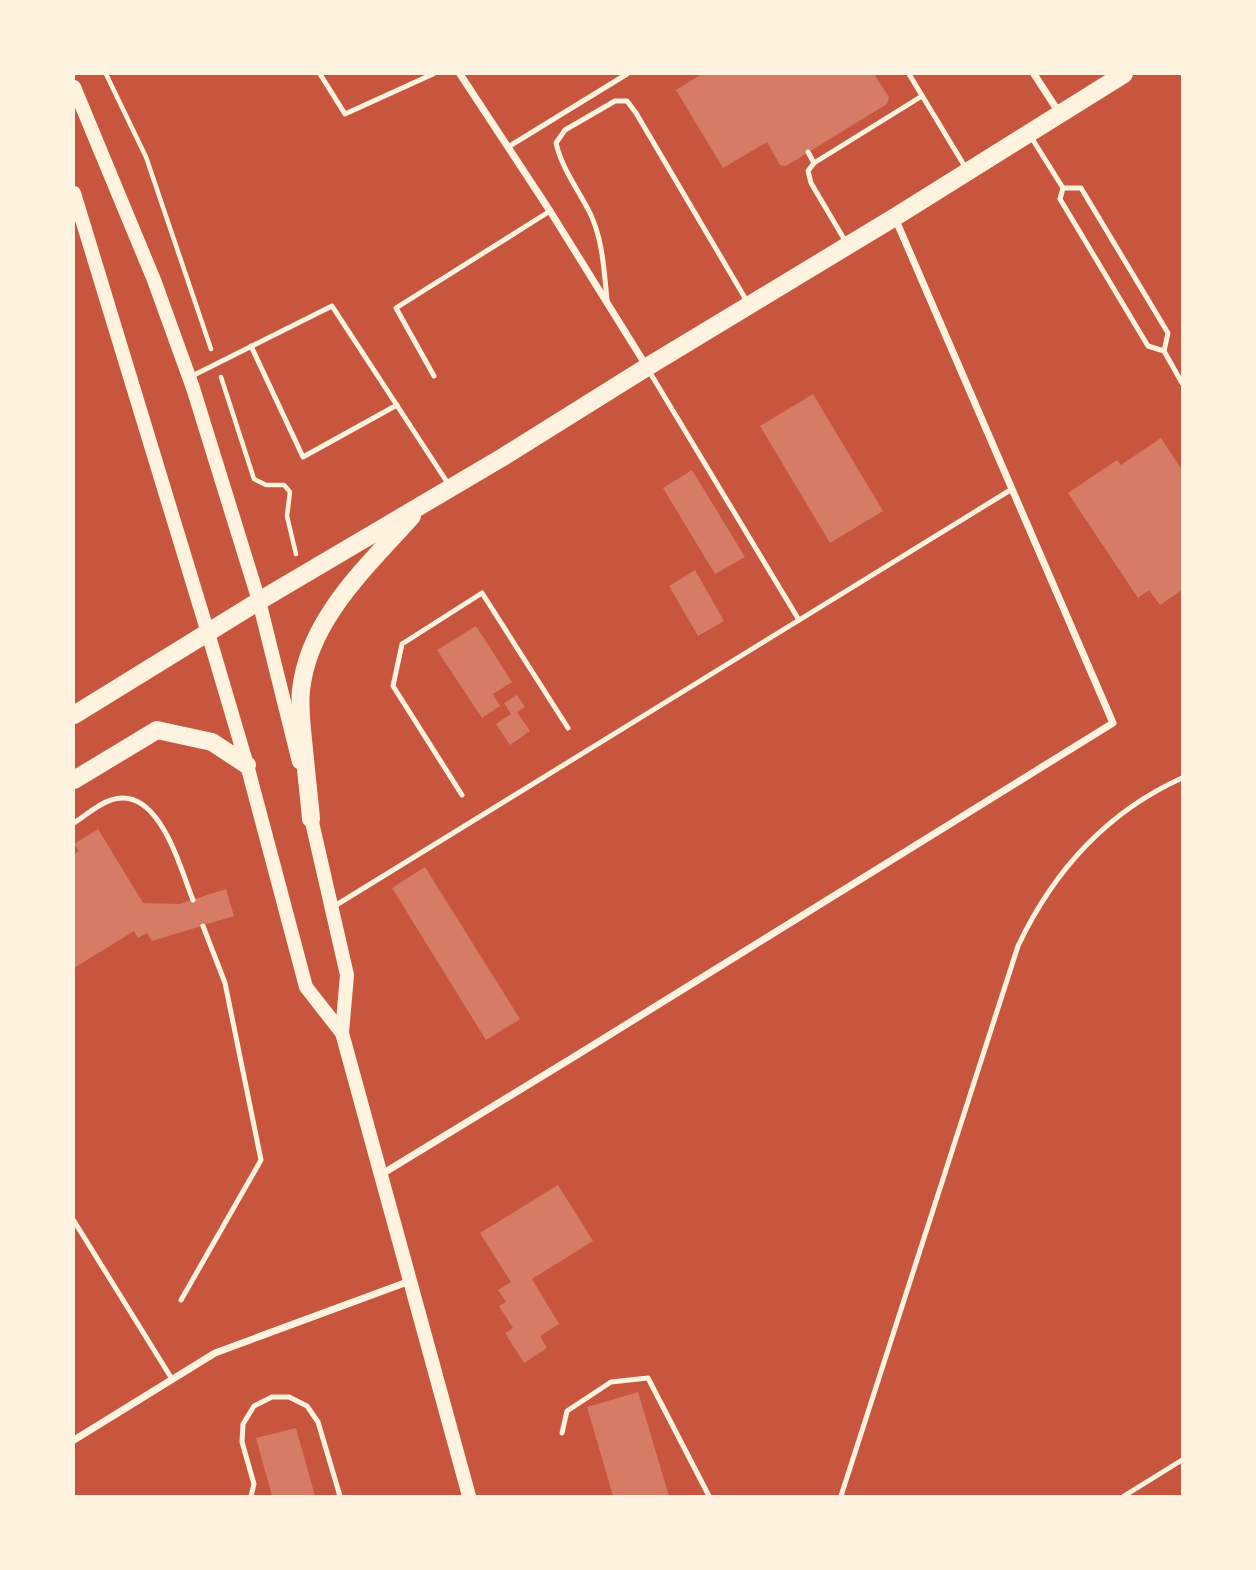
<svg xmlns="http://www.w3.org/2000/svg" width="1256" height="1570" viewBox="0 0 1256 1570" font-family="'Roboto Condensed',sans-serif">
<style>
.building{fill:#d67c66}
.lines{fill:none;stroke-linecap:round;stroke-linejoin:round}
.path{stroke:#fff3e0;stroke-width:4.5}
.service{stroke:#fff3e0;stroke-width:5}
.minor{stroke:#fff3e0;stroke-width:7}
.secondary{stroke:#fff3e0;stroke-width:14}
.primary{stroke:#fff3e0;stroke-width:18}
</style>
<rect width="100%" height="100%" fill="#c8553d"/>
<g class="building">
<path d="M 702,74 L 874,74 L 889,97 L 887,104 L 786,166 L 780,165 L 767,142 L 723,168 L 676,90 Z"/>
<path d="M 813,394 L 883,511 L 830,543 L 760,426 Z"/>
<path d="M 1161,438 L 1182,470 L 1182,590 L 1160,605 L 1149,590 L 1138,598 L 1068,493 L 1117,460 L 1121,465 Z"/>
<path d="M 692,470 L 745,557 L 715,574 L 663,488 Z"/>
<path d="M 695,570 L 724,621 L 698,636 L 669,586 Z"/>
<path d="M 476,626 L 512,682 L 493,694 L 500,706 L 482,718 L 437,650 Z"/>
<path d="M 517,695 L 525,707 L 517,712 L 530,731 L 510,745 L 496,724 L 511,714 L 504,703 Z"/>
<path d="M 98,829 L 143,903 L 179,904 L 226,889 L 234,916 L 152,941 L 147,933 L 138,938 L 134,931 L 74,968 L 74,854 L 79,851 L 74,844 Z"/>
<path d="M 425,867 L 520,1019 L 486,1040 L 392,888 Z"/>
<path d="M 558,1185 L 593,1241 L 532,1279 L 559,1324 L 540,1336 L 547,1348 L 524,1363 L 505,1333 L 513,1328 L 499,1306 L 506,1302 L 498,1290 L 511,1282 L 480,1233 Z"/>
<path d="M 638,1392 L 669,1496 L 613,1496 L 587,1407 Z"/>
<path d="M 296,1428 L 315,1496 L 272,1496 L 256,1438 Z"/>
</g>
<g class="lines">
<g class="path">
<path d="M 106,74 L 146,157 L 211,349"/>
<path d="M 221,377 L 254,479 L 266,485 L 284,485 L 290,492 L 287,516 L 296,554"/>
</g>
<g class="service">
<path d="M 320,74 L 345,114 L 433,74"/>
<path d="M 909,74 L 967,170"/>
<path d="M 1031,137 L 1063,188"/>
<path d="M 508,147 L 627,74"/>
<path d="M 808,152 L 814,163"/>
<path d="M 1063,188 L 1060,199 L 1148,346 L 1164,351 L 1182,383"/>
<path d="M 1063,188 L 1081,188 L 1168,333 L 1164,351"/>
<path d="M 847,244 L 811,183 L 808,171 L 814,163 L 922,96"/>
<path d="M 607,300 C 604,271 603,240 590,213 C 578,189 562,169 556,143 L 565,130 L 615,101 L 627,101 L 636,113 L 748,303"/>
<path d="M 251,346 L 303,457 L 397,405"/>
<path d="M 649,371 L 799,620"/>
<path d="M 434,376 L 396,308 L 550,211"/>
<path d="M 190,377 L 332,306 L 449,485"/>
<path d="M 462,795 L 393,686 L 402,644 L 482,593 L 568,728"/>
<path d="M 74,823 C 85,816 98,804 111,800 C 159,784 180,868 193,900"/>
<path d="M 333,907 L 1012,489"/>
<path d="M 74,1221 L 172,1379"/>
<path d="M 181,1300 L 261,1160 L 225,983 L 203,926"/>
<path d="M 562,1433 L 567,1411 L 611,1382 L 648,1378 L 709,1496"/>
<path d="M 251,1496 L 254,1484 L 242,1442 L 243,1424 L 254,1406 L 272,1397 L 289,1397 L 307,1406 L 318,1422 L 340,1496"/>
<path d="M 841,1496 L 1018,946 C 1053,872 1107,812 1182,778"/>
<path d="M 1124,1496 L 1182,1460"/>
</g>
<g class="minor">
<path d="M 460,74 L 550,211 L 647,367"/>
<path d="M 1034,74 L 1060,114"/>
<path d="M 382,1174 L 577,1055 L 1113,723 L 895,218"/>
<path d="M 74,1440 L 215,1353 L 410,1281"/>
</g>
<g class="secondary">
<path d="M 74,87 L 154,280 L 193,388 L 259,601 L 299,762"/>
<path d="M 74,193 L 208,633 L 247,765 L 306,987 L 342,1033"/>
<path d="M 309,809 L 347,975 L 342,1033 L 469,1496"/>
</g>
<g class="primary">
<path d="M 74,715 L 259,601 L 503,457 L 647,367 L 895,217 L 1124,74"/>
<path d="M 74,780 L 157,730 L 212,742 L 247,765"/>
<path d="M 311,819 C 309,795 306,772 304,749 C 302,729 299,709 301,690 C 309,618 367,567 412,516"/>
</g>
</g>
<rect width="1256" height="1570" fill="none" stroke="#fff3e0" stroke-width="150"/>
</svg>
